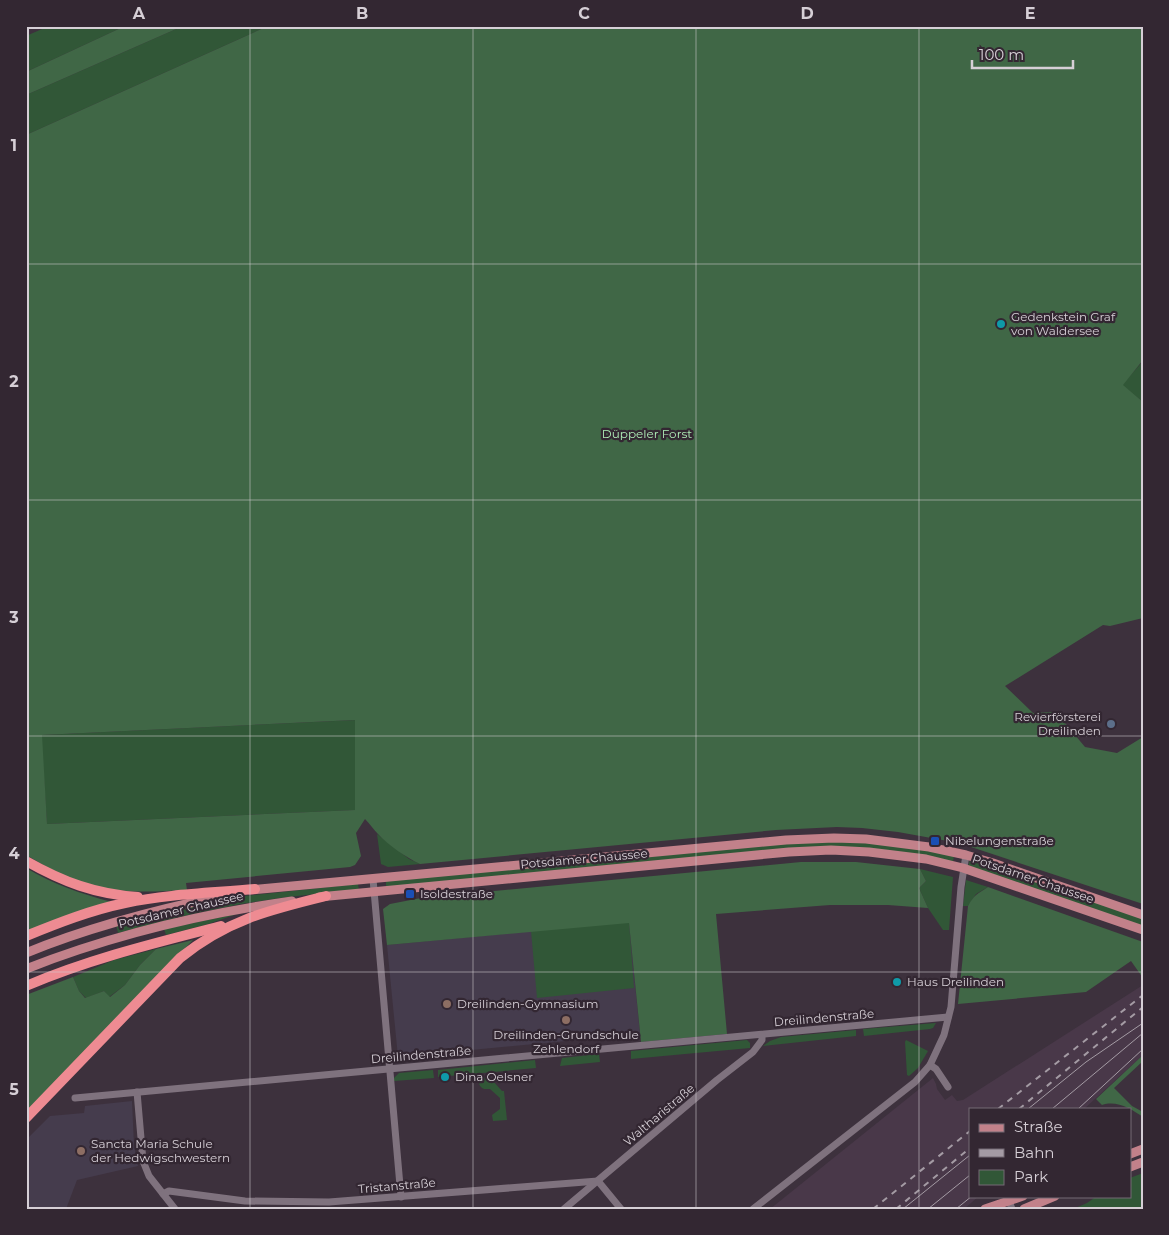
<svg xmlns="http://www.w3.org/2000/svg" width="1169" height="1235" viewBox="0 0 1169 1235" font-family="Montserrat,sans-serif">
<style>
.built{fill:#493849}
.education{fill:#453c4d}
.green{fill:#315737}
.forest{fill:#406746;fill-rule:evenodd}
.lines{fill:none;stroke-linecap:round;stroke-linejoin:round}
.minor{stroke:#7f727e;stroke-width:7}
.major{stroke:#c2818a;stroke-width:9}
.highway{stroke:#ee8b92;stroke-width:10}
.tram{stroke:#a49ba4;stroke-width:1}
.rail{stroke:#a49ba4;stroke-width:2;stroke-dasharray:6 6;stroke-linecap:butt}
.grid{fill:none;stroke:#d6cfd6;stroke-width:1;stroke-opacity:0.55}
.culture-dot{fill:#0f9aa8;stroke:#332732;stroke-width:2}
.service-dot{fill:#5c6f8a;stroke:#332732;stroke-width:2}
.transit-dot{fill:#1a4fb4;stroke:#332732;stroke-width:2}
.education-dot{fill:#8d6e63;stroke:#332732;stroke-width:2}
.labels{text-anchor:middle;stroke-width:4.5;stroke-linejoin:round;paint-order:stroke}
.poi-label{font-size:12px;fill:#d6cfd6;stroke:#332732;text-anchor:start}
.park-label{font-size:12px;fill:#aeedb6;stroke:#332732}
.street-label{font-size:12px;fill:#d6cfd6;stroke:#332732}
.neatline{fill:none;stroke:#d6cfd6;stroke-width:2}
.grid-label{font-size:16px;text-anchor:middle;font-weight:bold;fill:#d6cfd6}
</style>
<rect width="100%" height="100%" fill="#3d313d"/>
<path class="built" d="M 1143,985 L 1143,1055 L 1084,1109 L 970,1109 L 970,1196 L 979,1196 L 964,1209 L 770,1209 L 933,1078 L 936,1084 L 937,1089 L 945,1100 L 952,1095 L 957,1101 L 963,1100 Z"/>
<g class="education">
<path d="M 629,922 L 640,1034 L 398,1057 L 387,945 Z"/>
<path d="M 132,1101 L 134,1146 L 138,1166 L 77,1180 L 66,1209 L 26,1208 L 26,1140 L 50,1116 L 84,1113 L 85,1106 Z"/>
</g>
<g class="green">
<path d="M 49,26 L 125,26 L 26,72 L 26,36 Z"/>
<path d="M 183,26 L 268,26 L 26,135 L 26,95 Z"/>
<path d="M 1143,361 L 1143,402 L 1122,385 Z"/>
<path d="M 356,720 L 356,810 L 47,824 L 41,735 Z"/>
<path d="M 377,834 L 409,859 L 420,864 L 388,867 L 381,864 Z"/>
<path d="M 817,841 L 893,844 L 954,856 L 953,862 L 922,855 L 879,849 L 386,887 L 386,881 Z"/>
<path d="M 970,860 L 1143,918 L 1143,927 L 968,866 Z"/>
<path d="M 920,869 L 953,877 L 949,930 L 943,930 L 928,908 L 919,888 L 926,881 Z"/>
<path d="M 966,880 L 988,887 L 976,894 L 968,906 L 963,906 Z"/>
<path d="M 358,884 L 359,890 C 314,894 270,898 226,907 C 189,914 153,923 118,933 L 116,925 L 201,904 L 244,896 Z"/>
<path d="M 237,914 L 205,925 L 166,935 L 164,929 Z"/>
<path d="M 629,922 L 634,988 L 537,998 L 531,931 Z"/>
<path d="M 156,949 L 140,965 L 125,985 L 109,997 L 104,991 L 86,998 L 79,991 L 73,977 L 114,960 Z"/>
<path d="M 936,1023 L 933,1028 L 930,1029 L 864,1036 L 863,1029 Z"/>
<path d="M 856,1030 L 856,1036 L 763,1046 L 770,1041 L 781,1037 Z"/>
<path d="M 747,1040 L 750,1043 L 750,1048 L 631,1059 L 631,1051 Z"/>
<path d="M 906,1040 L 928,1051 L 918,1068 L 909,1076 L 907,1075 L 905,1042 Z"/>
<path d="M 599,1054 L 600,1062 L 560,1066 L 562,1058 Z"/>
<path d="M 535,1060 L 536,1068 L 438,1077 L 438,1070 Z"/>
<path d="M 433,1070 L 434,1078 L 394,1081 L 394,1078 L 399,1073 Z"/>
<path d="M 487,1077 L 493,1081 L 502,1091 L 504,1091 L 507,1120 L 493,1121 L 492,1115 L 500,1109 L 500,1098 L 490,1089 C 485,1089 482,1090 479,1084 L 482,1078 Z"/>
<path d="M 1143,1173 L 1143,1209 L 1073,1209 L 1087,1203 L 1097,1196 L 1130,1196 L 1130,1178 Z"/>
</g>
<g class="forest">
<path d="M 125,26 L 183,26 L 26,95 L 26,72 Z"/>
<path d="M 268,26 L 1143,26 L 1143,360 L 1123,385 L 1143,402 L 1143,618 L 1110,626 L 1103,625 L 1005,686 L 1033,713 L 1053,712 L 1055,711 L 1085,747 L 1117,753 L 1143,737 L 1143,904 L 959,843 L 898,832 L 862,828 L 837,827 L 776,830 L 420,864 C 407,858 388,845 378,834 C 373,829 370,824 365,819 L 356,833 L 361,856 L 355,865 L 350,867 L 186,883 L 187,890 C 151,892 117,894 82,883 C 62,877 44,865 26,855 L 26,135 ZM 355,720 L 355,810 L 47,824 L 42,735 Z"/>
<path d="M 801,862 L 856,862 L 920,869 L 926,881 L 919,888 L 928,908 L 888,905 L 830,905 L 716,914 L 727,1034 L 641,1042 L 629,923 L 387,945 L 383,909 L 390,904 L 421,898 Z"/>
<path d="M 26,868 C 53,884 81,894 112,902 L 26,931 Z"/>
<path d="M 988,887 L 1143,942 L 1143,978 L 1131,961 L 1086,992 L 958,1004 L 968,906 C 974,895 977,894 988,887 Z"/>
<path d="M 193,940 L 26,1112 L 26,995 L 73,977 L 79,991 L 85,998 L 104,991 L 110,997 L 125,985 L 140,965 L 156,949 Z"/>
<path d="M 1143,1055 L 1143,1061 L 1114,1088 L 1132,1106 L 1143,1112 L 1143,1117 C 1131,1109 1117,1100 1102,1105 L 1096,1099 Z"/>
</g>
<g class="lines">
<g class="minor">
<path d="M 373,879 L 401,1197"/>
<path d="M 930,1065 L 936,1069 L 948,1087"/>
<path d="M 137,1092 L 143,1161 L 149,1176 L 175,1209"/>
<path d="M 75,1098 L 948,1017"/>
<path d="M 163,1194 L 169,1191 L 245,1201 L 329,1202 L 598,1181 L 621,1209"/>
<path d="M 1009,1201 L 1012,1209"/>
<path d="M 564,1209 L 717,1080 L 753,1052 L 762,1040 L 762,1035"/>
<path d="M 753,1209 L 915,1082 L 930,1065 L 944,1035 L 951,1007 L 961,887 L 966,855"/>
</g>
<g class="major">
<path d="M 250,890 L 786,840 L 834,838 L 866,839 L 929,847 L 966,855 L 993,863 L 1143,915"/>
<path d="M 319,897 L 789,852 L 831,850 L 869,852 L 926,859 L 963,868 L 1143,930"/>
<path d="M 26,953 C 91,926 159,909 227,895"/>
<path d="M 26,969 C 112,935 200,914 292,901"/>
<path d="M 1130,1154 L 1143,1149"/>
<path d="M 1130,1167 L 1143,1162"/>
<path d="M 985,1209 L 1023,1196"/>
<path d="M 1024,1209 L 1055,1196"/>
</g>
<g class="highway">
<path d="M 26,861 C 63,882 95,894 138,897"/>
<path d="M 26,936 C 58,923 91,910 125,903 C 168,894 212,893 255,889"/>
<path d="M 26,986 C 89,959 155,943 221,926"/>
<path d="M 26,1118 L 180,958 C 227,920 269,910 326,896"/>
</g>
<g class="tram">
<path d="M 1028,1109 L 1086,1062 L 1143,1023"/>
<path d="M 1052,1109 L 1143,1033"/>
<path d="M 1078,1109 L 1143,1049"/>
<path d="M 903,1209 L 970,1155"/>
<path d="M 928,1209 L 970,1175"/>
<path d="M 956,1209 L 972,1196"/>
</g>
<g class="rail">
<path d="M 998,1109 L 1143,995"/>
<path d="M 1019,1109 L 1143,1007"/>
<path d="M 873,1209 L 970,1131"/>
<path d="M 896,1209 L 970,1148"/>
</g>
</g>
<path class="grid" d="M 250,26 L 250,1209M 473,26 L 473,1209M 696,26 L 696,1209M 919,26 L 919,1209M 26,264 L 1143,264M 26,500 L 1143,500M 26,736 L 1143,736M 26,972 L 1143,972"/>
<g class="culture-dot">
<circle cx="1001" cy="324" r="5"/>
<circle cx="897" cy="982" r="5"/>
<circle cx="445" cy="1077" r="5"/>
</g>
<circle class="service-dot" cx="1111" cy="724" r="5"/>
<g class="transit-dot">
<rect x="930" y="836" width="10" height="10" rx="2.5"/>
<rect x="405" y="889" width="10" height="10" rx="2.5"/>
</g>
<g class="education-dot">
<circle cx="447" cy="1004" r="5"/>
<circle cx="566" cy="1020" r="5"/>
<circle cx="81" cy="1151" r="5"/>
</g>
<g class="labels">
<g class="poi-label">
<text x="1011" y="321">Gedenkstein Graf<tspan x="1011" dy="14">von Waldersee</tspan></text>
<text x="1101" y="721" text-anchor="end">Revierförsterei<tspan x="1101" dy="14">Dreilinden</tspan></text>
<text x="945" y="845">Nibelungenstraße</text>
<text x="420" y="898">Isoldestraße</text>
<text x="907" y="986">Haus Dreilinden</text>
<text x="457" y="1008">Dreilinden-Gymnasium</text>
<text x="566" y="1039" text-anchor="middle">Dreilinden-Grundschule<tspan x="566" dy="14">Zehlendorf</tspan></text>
<text x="455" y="1081">Dina Oelsner</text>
<text x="91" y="1148">Sancta Maria Schule<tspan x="91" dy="14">der Hedwigschwestern</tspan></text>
</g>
<g class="park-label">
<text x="647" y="438">Düppeler Forst</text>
</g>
<g class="street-label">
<text transform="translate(584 859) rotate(-5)" y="4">Potsdamer Chaussee</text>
<text transform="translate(1033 879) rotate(19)" y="4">Potsdamer Chaussee</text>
<text transform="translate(181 910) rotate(-13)" y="4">Potsdamer Chaussee</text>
<text transform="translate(824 1018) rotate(-5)" y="4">Dreilindenstraße</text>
<text transform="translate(421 1055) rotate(-5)" y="4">Dreilindenstraße</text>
<text transform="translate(659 1115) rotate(-40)" y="4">Waltharistraße</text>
<text transform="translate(397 1186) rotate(-5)" y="4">Tristanstraße</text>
</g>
</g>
<rect width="1169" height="1235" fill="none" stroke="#332732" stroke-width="55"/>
<rect x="969" y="1108" width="162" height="90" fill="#332732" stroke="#746a74"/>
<rect x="979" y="1124" width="25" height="8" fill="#c2818a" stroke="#746a74"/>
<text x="1014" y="1132" font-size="15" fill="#d6cfd6">Straße</text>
<rect x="979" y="1149" width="25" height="8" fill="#a49ba4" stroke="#746a74"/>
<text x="1014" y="1158" font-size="15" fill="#d6cfd6">Bahn</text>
<rect x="979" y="1170" width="25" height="15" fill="#315737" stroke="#746a74"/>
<text x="1014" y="1182" font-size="15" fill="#d6cfd6">Park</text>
<path d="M972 60v8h101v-8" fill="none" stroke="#d6cfd6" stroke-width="2.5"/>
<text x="979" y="60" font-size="15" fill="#d6cfd6" stroke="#332732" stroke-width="4" paint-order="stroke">100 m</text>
<rect x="28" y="28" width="1114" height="1180" class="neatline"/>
<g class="grid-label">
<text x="139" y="19">A</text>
<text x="362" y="19">B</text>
<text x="584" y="19">C</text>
<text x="807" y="19">D</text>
<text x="1030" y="19">E</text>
<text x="14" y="151">1</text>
<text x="14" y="387">2</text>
<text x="14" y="623">3</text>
<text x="14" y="859">4</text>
<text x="14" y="1095">5</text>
</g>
</svg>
